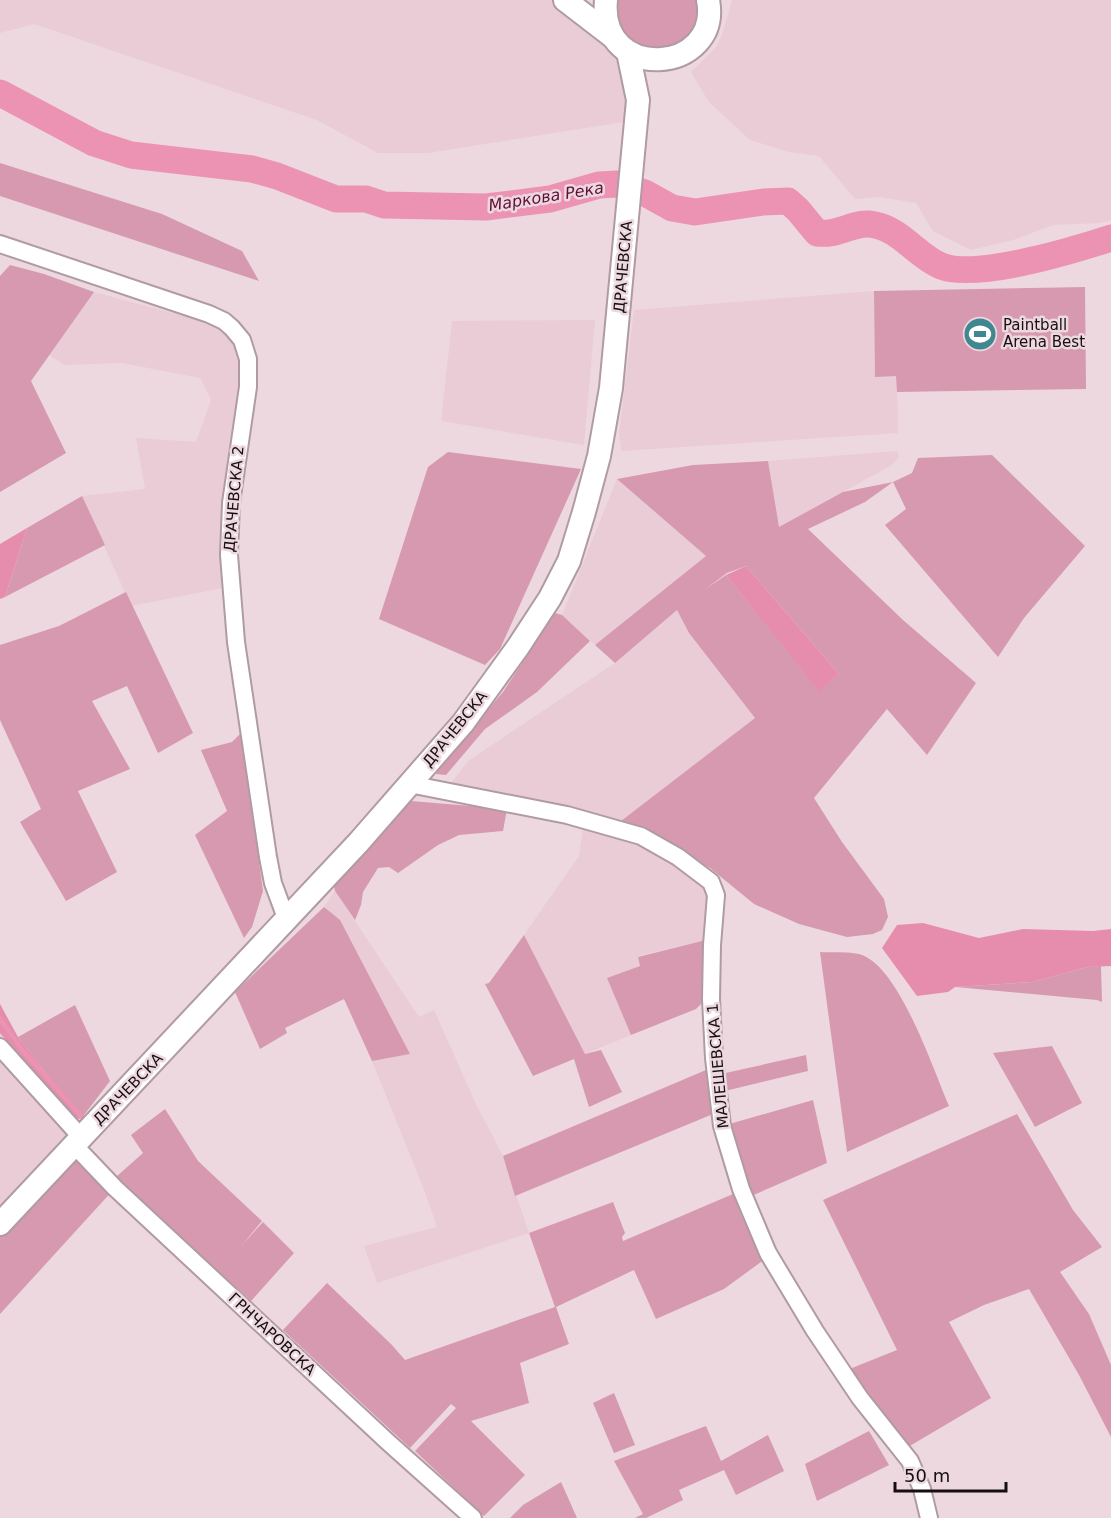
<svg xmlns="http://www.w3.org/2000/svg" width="1111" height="1518" viewBox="0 0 1111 1518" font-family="'DejaVu Sans',sans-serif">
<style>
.built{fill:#eaccd6}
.green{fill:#d699af;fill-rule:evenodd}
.forest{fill:#e68dae}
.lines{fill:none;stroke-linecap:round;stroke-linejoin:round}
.stream{stroke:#ec93b4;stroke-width:4.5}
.river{stroke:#ec93b4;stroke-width:27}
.minor-casing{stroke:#b09ba2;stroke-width:20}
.secondary-casing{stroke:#b09ba2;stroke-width:26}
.minor{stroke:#fff;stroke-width:16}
.secondary{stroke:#fff;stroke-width:22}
.labels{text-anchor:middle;stroke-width:5;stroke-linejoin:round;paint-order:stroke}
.street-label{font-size:15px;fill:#160f11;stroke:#edd8df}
.poi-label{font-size:15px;fill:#160f11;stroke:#edd8df;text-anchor:start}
.water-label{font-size:16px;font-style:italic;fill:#5e0f36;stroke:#edd8df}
</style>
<rect width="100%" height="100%" fill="#edd8df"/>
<g class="built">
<path d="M 0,0 L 493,0 L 494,2 L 494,0 L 565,0 L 613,37 L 636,120 L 428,153 L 378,153 L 317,120 L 34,24 L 0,33 Z"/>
<path d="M 732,0 L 1111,0 L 1111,221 L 1099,223 L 1053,225 L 1013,240 L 971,250 L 933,231 L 916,203 L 880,197 L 855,199 L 819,156 L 789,152 L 750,140 L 709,102 L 691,72 L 716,47 L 722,35 Z"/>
<path d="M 874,291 L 875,376 L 897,376 L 898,433 L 621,451 L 619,434 L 634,310 Z"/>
<path d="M 94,292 L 191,318 L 228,333 L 240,348 L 240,401 L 220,533 L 223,588 L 131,606 L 82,496 L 145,489 L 136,438 L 196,442 L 211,400 L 200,378 L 122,363 L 65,365 L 49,355 Z"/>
<path d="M 595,320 L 584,445 L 441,421 L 452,321 Z"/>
<path d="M 897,451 L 899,457 L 892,465 L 778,528 L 768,461 Z"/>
<path d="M 617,479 L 706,556 L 595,645 L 562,615 Z"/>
<path d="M 677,609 L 689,633 L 755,718 L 621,821 L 511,794 L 460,788 L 452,782 L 468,761 L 615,663 Z"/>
<path d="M 584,820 L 641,836 L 679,864 L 708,893 L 706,940 L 638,956 L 640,966 L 607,978 L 631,1035 L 585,1054 L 524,935 L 579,856 Z"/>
<path d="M 335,891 L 419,1017 L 434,1010 L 475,1102 L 503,1156 L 529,1233 L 377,1283 L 364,1246 L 437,1227 L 423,1187 L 372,1061 L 410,1054 L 324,907 Z"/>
<path d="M 0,1033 L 81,1125 L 0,1207 Z"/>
</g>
<g class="green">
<path d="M 614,0 L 700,0 L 699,24 L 679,47 L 649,52 L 623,37 Z"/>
<path d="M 0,163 L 162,214 L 242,251 L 259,281 L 0,196 Z"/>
<path d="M 10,265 L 44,274 L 94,292 L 31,381 L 66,453 L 0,492 L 0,276 Z"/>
<path d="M 1085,287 L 1086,389 L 897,392 L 896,376 L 875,377 L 874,291 Z"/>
<path d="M 448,452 L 581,469 L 500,649 L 485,665 L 379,619 L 428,467 Z"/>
<path d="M 992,455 L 1085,546 L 1024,618 L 998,657 L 885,525 L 906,509 L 893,482 L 865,502 L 808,529 L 903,620 L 976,683 L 927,755 L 887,709 L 814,798 L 842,842 L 884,899 L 888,917 L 882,930 L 873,934 L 847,937 L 799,924 L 754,904 L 710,868 L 621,821 L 755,718 L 689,633 L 677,610 L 615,663 L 595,645 L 706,556 L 617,479 L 693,465 L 768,461 L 779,527 L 843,492 L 893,482 L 912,473 L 918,458 ZM 746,566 L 839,674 L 819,690 L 726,575 L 704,590 L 727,573 Z"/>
<path d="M 82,496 L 105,545 L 5,597 L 27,528 Z"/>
<path d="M 126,592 L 193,733 L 158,753 L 127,686 L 92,701 L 130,769 L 78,791 L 117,872 L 66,901 L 20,822 L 41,809 L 0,720 L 0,645 L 59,626 Z"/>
<path d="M 555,613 L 562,615 L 590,641 L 537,692 L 485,729 L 446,775 L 436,774 L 444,761 L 503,692 Z"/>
<path d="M 241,733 L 263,891 L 252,927 L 244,938 L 195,835 L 227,811 L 201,750 L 232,742 Z"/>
<path d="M 411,801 L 507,809 L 503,831 L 459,835 L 438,845 L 398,873 L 389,867 L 378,868 L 363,892 L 361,905 L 355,920 L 335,891 L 333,880 Z"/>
<path d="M 324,907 L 340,920 L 410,1054 L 372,1061 L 344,999 L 285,1028 L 287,1033 L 260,1049 L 235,992 Z"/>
<path d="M 524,935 L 585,1054 L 601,1050 L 622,1092 L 589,1107 L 574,1059 L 533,1076 L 485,984 L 489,983 Z"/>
<path d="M 706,940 L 702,1003 L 696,1009 L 631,1035 L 607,978 L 640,966 L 638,957 Z"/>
<path d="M 820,952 C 832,953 850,951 862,955 C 900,969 933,1069 949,1106 L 847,1152 Z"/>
<path d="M 1101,966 L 1102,1002 L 1097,1000 L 955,987 L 1033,982 L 1087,967 Z"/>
<path d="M 75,1005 L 110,1081 L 81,1119 L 18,1037 Z"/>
<path d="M 1052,1046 L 1082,1103 L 1035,1127 L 993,1053 Z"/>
<path d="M 806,1055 L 808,1071 L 721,1092 L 721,1074 Z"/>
<path d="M 706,1070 L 713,1114 L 515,1196 L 503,1156 Z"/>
<path d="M 813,1100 L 827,1163 L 749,1197 L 726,1125 Z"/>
<path d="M 165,1109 L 198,1161 L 262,1221 L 242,1245 L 263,1222 L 294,1253 L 251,1301 L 116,1177 L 143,1153 L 131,1135 Z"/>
<path d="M 1017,1114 L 1073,1210 L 1102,1247 L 1060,1272 L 1089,1314 L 1111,1365 L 1111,1437 L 1079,1375 L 1029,1289 L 984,1305 L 949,1322 L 991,1398 L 908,1447 L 847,1370 L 897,1350 L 823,1200 Z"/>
<path d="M 74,1145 L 115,1188 L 0,1314 L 0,1223 Z"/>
<path d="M 733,1194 L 742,1217 L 765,1259 L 724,1289 L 656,1319 L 634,1270 L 556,1307 L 569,1344 L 520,1363 L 529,1403 L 471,1421 L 525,1475 L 484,1516 L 415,1451 L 456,1408 L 451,1404 L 410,1448 L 283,1330 L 327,1283 L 392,1345 L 405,1360 L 555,1307 L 529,1233 L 613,1202 L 625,1233 L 622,1237 L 623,1241 Z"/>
<path d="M 614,1393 L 635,1445 L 614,1453 L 593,1403 Z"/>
<path d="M 706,1426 L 721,1461 L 768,1435 L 784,1471 L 736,1495 L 724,1470 L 679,1490 L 683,1500 L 646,1518 L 635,1518 L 643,1514 L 614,1461 Z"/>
<path d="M 869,1431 L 889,1465 L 817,1501 L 805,1464 Z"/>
<path d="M 561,1482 L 577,1518 L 510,1518 L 523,1505 Z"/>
</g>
<g class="forest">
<path d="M 27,528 L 5,597 L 0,599 L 0,544 Z"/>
<path d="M 746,566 L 839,674 L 819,691 L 726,575 Z"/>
<path d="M 923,923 L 979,938 L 1023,929 L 1093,931 L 1111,929 L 1111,966 L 1087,967 L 1033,982 L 955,987 L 948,992 L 917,996 L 882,948 L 897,925 Z"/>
<path d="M 0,1004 L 18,1037 L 81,1119 L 73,1118 L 0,1033 Z"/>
</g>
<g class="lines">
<path class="stream" d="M 0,1019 L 24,1052 L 82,1117"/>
<path class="river" d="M 0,93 L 94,143 L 131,155 L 252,169 L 277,176 L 336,199 L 366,199 L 384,205 L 486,207 L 550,199 L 599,185 L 617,184 L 645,193 L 672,208 L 695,212 L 763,202 L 788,201 L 798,210 L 817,233 C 840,236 855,220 875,225 C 901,230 917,256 941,266 C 976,280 1074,250 1111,238"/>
<g class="minor-casing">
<g id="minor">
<path d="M 0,244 L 209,314 L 224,321 L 232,328 L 242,340 L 248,359 L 248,387 L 231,503 L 229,555 L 236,642 L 268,857 L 273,883 L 286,918"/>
<path d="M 409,784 L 567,815 L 641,836 L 678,857 L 711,882 L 716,895 L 712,945 L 711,999 L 714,1058 L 722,1126 L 741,1189 L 768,1253 L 815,1331 L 860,1398 L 910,1461 L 922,1489 L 929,1518"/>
<path d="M 0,1047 L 81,1137"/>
<path d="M 74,1145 L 115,1188 L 389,1443 L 473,1518"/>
</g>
</g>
<g class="secondary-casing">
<g id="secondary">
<path d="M 565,0 L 613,37"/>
<path d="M 606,0 C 598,84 722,74 708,0"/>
<path d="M 0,1224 L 358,843 L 463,723 L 518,647 L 550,598 L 569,561 L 584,512 L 599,456 L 611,388 L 638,100 L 628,52"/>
</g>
</g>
<use href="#minor" class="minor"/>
<use href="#secondary" class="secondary"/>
</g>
<defs>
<g id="stadium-disc" transform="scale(1.725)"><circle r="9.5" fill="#40878f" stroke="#edd8df"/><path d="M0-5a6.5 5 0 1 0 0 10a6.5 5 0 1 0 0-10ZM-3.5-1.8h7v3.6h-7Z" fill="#fff"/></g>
</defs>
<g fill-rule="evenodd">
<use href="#stadium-disc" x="980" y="334"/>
</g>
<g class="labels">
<g class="street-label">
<text transform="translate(623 267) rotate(-85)" y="5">ДРАЧЕВСКА</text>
<text transform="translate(234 499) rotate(-85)" y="5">ДРАЧЕВСКА 2</text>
<text transform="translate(455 729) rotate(-51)" y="5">ДРАЧЕВСКА</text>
<text transform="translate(718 1066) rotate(-95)" y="5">МАЛЕШЕВСКА 1</text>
<text transform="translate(128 1089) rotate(-46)" y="5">ДРАЧЕВСКА</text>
<text transform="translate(272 1334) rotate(43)" y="5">ГРНЧАРОВСКА</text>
</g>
<g class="poi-label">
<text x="1003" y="330">Paintball<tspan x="1003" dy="17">Arena Best</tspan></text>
</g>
<g class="water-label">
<text transform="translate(546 196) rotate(-9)" y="6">Маркова Река</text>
</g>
</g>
<path d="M895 1482v9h111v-9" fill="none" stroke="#160f11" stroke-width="3"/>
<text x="904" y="1482" font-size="18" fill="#160f11" stroke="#edd8df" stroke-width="4.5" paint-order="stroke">50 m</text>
</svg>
